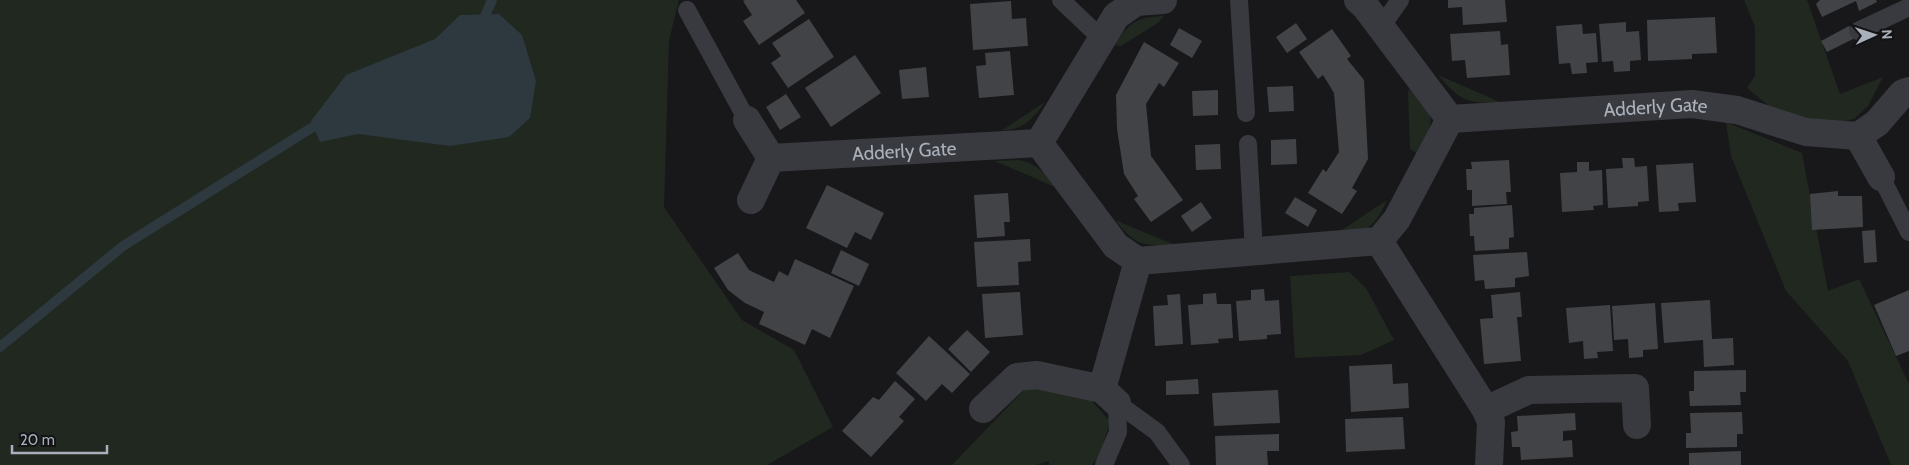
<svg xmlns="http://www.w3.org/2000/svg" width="1909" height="465" viewBox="0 0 1909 465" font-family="Cabin,sans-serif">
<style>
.green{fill:#202820}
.water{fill:#2d383f}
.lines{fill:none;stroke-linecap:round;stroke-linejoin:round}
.stream{stroke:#2d383f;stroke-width:10}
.building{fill:#424347}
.lane{stroke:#393a3f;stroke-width:18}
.street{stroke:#393a3f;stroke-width:28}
.labels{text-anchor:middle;stroke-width:4.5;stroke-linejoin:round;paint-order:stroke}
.street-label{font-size:19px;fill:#aab0ba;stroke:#131315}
</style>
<rect width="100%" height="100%" fill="#18181a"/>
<g class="green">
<path d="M 0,0 L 679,0 L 669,40 L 664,207 L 742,320 L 794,350 L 833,427 L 767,465 L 0,465 Z"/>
<path d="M 1744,0 L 1807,0 L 1840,94 L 1883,77 L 1868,106 L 1854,119 L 1825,125 L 1784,118 L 1747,88 L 1755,76 L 1755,27 Z"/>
<path d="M 1164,16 L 1158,23 L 1121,46 L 1114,45 C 1130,23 1135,17 1164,16 Z"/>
<path d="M 1438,75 L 1500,102 C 1465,104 1461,101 1438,75 Z"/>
<path d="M 1411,86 C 1436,119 1436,116 1418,154 L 1410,149 L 1408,92 Z"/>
<path d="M 1045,102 C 1032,120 1024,129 1001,131 Z"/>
<path d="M 1726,122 L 1802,153 L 1828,291 L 1859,279 L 1909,384 L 1909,465 L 1891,465 L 1848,361 L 1786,291 L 1731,156 Z"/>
<path d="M 1020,160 C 1037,164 1045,173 1055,187 L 995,161 Z"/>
<path d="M 1387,200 C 1374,230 1364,233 1333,236 Z"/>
<path d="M 1115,220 L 1175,245 C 1141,245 1137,247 1115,220 Z"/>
<path d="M 1349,272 L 1366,288 L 1394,340 L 1361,355 L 1295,358 L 1290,276 Z"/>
<path d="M 1052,386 L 1089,398 L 1110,421 L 1101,453 L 1092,465 L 1049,465 L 1049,461 L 1036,465 L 952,465 L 1026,388 Z"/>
</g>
<path class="water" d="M 499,14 L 522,35 L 536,81 L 530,118 L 509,137 L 450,146 L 358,134 L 320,142 L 311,121 L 346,75 L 435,39 L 460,15 Z"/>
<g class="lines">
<g class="stream">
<path d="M 481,25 L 492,0"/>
<path d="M 0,347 L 123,246 L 313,127 L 326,123"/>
</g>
</g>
<g class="building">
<path d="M 745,0 L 796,0 L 805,13 L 759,45 L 743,21 L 752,15 L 743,1 Z"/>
<path d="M 1448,0 L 1505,0 L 1507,22 L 1463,25 L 1462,7 L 1448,8 Z"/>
<path d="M 1820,0 L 1876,0 L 1877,2 L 1859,11 L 1856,1 L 1822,17 L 1816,4 Z"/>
<path d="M 1011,1 L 1012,19 L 1026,18 L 1028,46 L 973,50 L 970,4 Z"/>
<path d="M 1715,17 L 1717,53 L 1692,54 L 1692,59 L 1648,61 L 1647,20 Z"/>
<path d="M 809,19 L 834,57 L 788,88 L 771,63 L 781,56 L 772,43 Z"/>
<path d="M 1626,22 L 1626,32 L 1639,31 L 1641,60 L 1630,61 L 1630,71 L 1614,72 L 1613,61 L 1602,62 L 1599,24 Z"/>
<path d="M 1296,23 L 1307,39 L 1287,53 L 1276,37 Z"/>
<path d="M 1582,24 L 1583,34 L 1596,33 L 1598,62 L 1586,63 L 1587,73 L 1572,74 L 1570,63 L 1559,64 L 1556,26 Z"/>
<path d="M 1849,26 L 1855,38 L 1827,52 L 1821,41 Z"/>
<path d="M 1179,28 L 1202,41 L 1192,58 L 1170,45 Z"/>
<path d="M 1332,29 L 1351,56 L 1347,59 L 1364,80 L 1368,159 L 1352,188 L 1357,191 L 1342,214 L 1308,193 L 1323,169 L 1326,172 L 1339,152 L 1334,93 L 1323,75 L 1318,79 L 1299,52 Z"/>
<path d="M 1500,31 L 1501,45 L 1508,44 L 1510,75 L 1467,78 L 1465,60 L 1452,61 L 1450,34 Z"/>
<path d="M 1144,42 L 1179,63 L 1164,87 L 1159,83 L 1146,104 L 1151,156 L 1183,200 L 1151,222 L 1134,199 L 1138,196 L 1124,174 L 1117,129 L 1116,95 Z"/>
<path d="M 1010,51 L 1014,95 L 979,98 L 976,66 L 986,65 L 985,53 Z"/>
<path d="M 855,55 L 881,93 L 831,127 L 805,88 Z"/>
<path d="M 926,67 L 929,97 L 902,99 L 899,70 Z"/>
<path d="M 1293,86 L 1294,111 L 1269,112 L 1267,87 Z"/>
<path d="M 1218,90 L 1218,115 L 1193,116 L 1192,91 Z"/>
<path d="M 786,94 L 801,117 L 780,130 L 766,107 Z"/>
<path d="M 1296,139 L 1297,164 L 1271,165 L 1271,140 Z"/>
<path d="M 1220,144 L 1221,169 L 1196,170 L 1195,145 Z"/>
<path d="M 1622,158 L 1634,158 L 1635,167 L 1647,166 L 1649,201 L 1638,202 L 1638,206 L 1608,208 L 1606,169 L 1623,168 Z"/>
<path d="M 1509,160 L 1511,192 L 1506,192 L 1507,204 L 1472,206 L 1472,190 L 1467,190 L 1466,169 L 1472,169 L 1471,162 Z"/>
<path d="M 1577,162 L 1589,162 L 1589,171 L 1602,170 L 1603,205 L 1593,206 L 1594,210 L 1562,212 L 1560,173 L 1577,172 Z"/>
<path d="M 1693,163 L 1696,202 L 1678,203 L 1679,211 L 1659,212 L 1656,165 Z"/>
<path d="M 827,185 L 884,213 L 871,240 L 855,232 L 847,248 L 806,228 Z"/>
<path d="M 1838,191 L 1838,196 L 1862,196 L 1863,227 L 1812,230 L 1810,194 Z"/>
<path d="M 1008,193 L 1010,222 L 1004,222 L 1005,236 L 977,238 L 974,195 Z"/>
<path d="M 1295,197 L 1317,210 L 1308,227 L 1285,213 Z"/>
<path d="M 1201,202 L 1212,218 L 1192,232 L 1181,216 Z"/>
<path d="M 1512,205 L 1514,237 L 1509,238 L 1509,249 L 1475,251 L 1474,236 L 1470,236 L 1469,214 L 1474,214 L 1474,208 Z"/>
<path d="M 1875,230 L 1877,262 L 1864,263 L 1862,231 Z"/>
<path d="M 1030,239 L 1031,261 L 1018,262 L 1019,285 L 977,287 L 974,242 Z"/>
<path d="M 841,250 L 869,264 L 859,286 L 831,273 Z"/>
<path d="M 1527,252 L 1529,276 L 1515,278 L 1515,287 L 1485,289 L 1484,280 L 1475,281 L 1473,255 Z"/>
<path d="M 738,253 L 749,270 L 774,282 L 779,271 L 788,276 L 795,259 L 854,286 L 830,338 L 812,329 L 805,345 L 759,324 L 764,312 L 745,303 L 728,290 L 714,268 Z"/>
<path d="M 1264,289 L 1265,301 L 1279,300 L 1281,334 L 1267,335 L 1267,339 L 1239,341 L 1236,301 L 1251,300 L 1251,290 Z"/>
<path d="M 1909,290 L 1909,351 L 1896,356 L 1874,305 Z"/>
<path d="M 1020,292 L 1023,335 L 985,338 L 982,294 Z"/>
<path d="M 1520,292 L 1522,317 L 1517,317 L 1521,361 L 1484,364 L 1480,319 L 1493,318 L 1491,295 Z"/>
<path d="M 1216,293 L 1217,304 L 1231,304 L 1233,338 L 1218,339 L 1219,343 L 1191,345 L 1188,305 L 1203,304 L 1203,294 Z"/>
<path d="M 1180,294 L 1183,344 L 1155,346 L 1153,306 L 1168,305 L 1167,295 Z"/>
<path d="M 1710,300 L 1712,339 L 1733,338 L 1734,365 L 1704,367 L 1703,340 L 1664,343 L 1661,303 Z"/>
<path d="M 1655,303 L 1658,349 L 1643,350 L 1643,357 L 1629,358 L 1628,339 L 1614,340 L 1612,306 Z"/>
<path d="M 1610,305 L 1613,351 L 1597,352 L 1598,358 L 1584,359 L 1583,341 L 1569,343 L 1566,308 Z"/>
<path d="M 967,330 L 990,352 L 971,372 L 948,349 Z"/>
<path d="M 929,336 L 970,374 L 952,393 L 942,384 L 926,401 L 896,373 Z"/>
<path d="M 1392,364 L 1393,384 L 1408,383 L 1409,408 L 1351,412 L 1349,366 Z"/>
<path d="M 1746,370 L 1746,392 L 1740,392 L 1741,405 L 1690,406 L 1689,391 L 1694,391 L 1694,371 Z"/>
<path d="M 1198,379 L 1199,394 L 1166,395 L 1166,381 Z"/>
<path d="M 895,381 L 915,399 L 899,417 L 904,421 L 871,457 L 842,431 L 873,397 L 879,400 Z"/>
<path d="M 1278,390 L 1280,423 L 1214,426 L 1212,393 Z"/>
<path d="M 1742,412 L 1743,434 L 1737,434 L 1737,447 L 1686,448 L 1686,433 L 1691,433 L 1690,413 Z"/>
<path d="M 1575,413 L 1576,430 L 1563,431 L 1563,441 L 1572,440 L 1573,457 L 1521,460 L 1520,447 L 1512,447 L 1511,432 L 1518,431 L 1517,416 Z"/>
<path d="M 1403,417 L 1405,449 L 1346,452 L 1345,419 Z"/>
<path d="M 1279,434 L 1279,451 L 1267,451 L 1268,465 L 1216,465 L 1215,436 Z"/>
<path d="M 1741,451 L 1741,465 L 1689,465 L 1689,453 Z"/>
</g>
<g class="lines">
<g class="lane">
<path d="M 1061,0 L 1102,39"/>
<path d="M 1239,0 L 1246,113"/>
<path d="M 687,10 L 747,120"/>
<path d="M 1381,27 L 1400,0"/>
<path d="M 1858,31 L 1909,7"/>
<path d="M 1248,144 L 1254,252"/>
<path d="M 1881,177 L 1909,232"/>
<path d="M 1117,403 L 1157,432 L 1181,465"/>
<path d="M 1104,465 L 1118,432 L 1117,403"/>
</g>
<g class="street">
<path d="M 1163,0 L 1136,2 L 1116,16 L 1039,143 L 1116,246 L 1138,261 L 1379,241 L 1397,219 L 1450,119"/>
<path d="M 1358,0 L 1365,6 L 1450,119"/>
<path id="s1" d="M 1450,119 L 1692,104 L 1737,110 L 1806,132 L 1858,136 L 1877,123 L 1903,93 L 1909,91"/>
<path d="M 747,120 L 771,158"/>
<path d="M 1858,136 L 1881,177"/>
<path id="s2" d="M 751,200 L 771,158 L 1039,143"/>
<path d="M 1379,241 L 1486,410 L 1491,422 L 1489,465"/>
<path d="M 1102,389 L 1138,261"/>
<path d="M 983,409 L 1017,377 L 1037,375 L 1102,389 L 1117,403"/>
<path d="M 1486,410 L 1529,390 L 1635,388 L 1637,425"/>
</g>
</g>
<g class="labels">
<g class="street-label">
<text dy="7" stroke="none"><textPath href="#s1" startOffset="206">Adderly Gate</textPath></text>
<text dy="7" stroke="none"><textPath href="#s2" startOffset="180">Adderly Gate</textPath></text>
</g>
</g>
<g transform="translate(1874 35) rotate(87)" stroke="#131315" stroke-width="4" paint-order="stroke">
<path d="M0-4L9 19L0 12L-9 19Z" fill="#aab0ba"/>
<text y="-8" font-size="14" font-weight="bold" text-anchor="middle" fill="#aab0ba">N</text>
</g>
<path d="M12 445v8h95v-8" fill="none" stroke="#aab0ba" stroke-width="2.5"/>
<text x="20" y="445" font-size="15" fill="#aab0ba" stroke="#131315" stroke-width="4" paint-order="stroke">20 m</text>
</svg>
